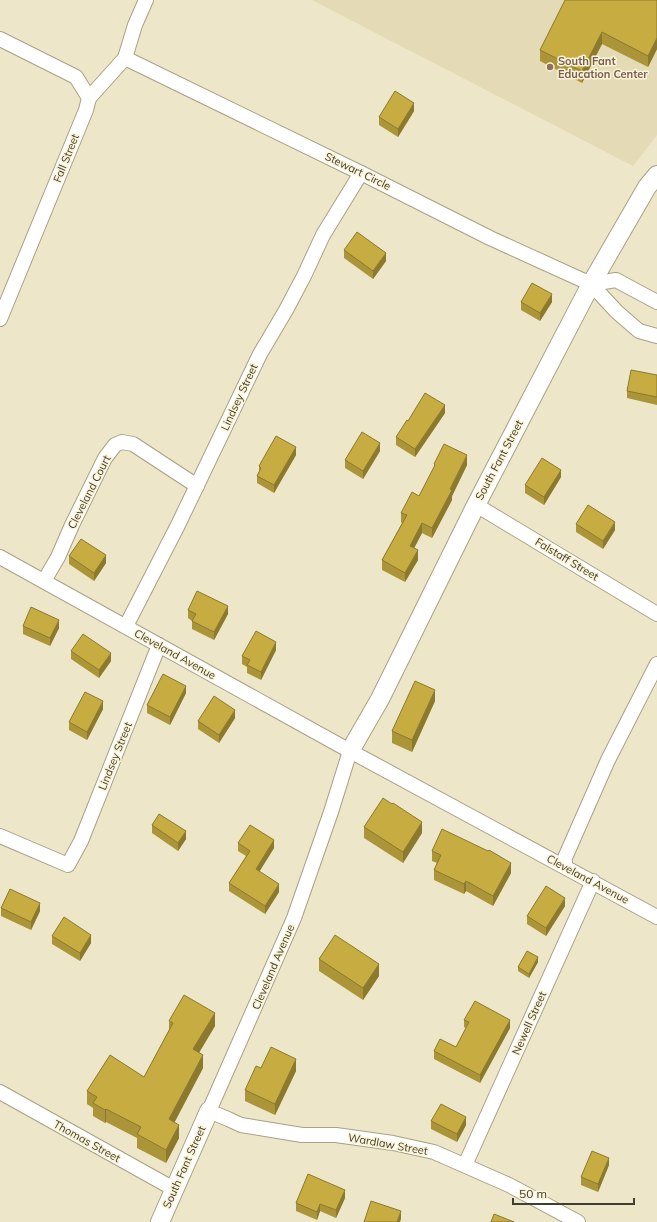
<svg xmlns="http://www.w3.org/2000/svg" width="657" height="1222" viewBox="0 0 657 1222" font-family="Mulish,sans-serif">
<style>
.built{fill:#e4dab5}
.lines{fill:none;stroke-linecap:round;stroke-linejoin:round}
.minor-casing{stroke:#a8a185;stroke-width:16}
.tertiary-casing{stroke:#a8a185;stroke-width:20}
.minor{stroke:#fff;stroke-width:14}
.tertiary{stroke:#fff;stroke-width:18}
.wall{fill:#ab9538}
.shaded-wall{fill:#8b792e}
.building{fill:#c7ad41;stroke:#8b792e}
.education-dot{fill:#8d6e63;stroke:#fbf3d5;stroke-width:1.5}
.labels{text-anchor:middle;stroke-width:3;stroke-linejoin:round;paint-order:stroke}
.education-label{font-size:11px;font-weight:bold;fill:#785e54;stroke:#fbf3d5;text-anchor:start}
.street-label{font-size:11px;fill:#403d31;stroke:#fbf3d5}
</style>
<rect width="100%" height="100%" fill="#ede6c8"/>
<path class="built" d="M 312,0 L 657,0 L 657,135 L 633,166 Z"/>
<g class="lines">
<g class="minor-casing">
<g id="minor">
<path d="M 0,39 L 76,77 L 89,98 L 86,110 L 0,319"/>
<path d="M 125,58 L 361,173 L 490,238 L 591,284 L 617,312 L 639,331 L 657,336"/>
<path d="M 89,98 L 125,58 L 135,25 L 146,0"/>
<path d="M 591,284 L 616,280 L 657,302"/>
<path d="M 476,505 L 657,614"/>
<path d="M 0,557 L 350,751 L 657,917"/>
<path d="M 44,581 L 58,557 L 72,525 L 105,458 L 115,445 L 122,442 L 133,444 L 197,486"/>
<path d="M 126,626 L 178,525 L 260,354 L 286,310 L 304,276 L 323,235 L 361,173"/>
<path d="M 350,751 L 331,812 L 294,918 L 209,1111 L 228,1119 L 241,1125 L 302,1135 L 336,1135 L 393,1143 L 434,1152 L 509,1185 L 578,1222"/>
<path d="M 0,836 L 68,865 L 81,841 L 159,645"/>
<path d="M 563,865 L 565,862 L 564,860 L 608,760 L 657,664"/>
<path d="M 0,1092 L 174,1189"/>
<path d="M 465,1165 L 593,881"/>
</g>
</g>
<g class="tertiary-casing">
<g id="tertiary">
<path d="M 350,751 L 380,699 L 476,505 L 591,284 L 647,187 L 657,175"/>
<path d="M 160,1222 L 209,1111"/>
</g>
</g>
<use href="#minor" class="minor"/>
<use href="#tertiary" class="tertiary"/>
</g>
<g class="wall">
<path d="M 657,0 L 657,49 L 648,67 L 602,44 L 582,83 L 540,61 L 540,50 Z"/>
<path d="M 414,111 L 398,137 L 379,125 L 379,117 Z"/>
<path d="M 344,250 L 386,261 L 373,279 L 344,258 Z"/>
<path d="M 521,302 L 552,302 L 540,321 L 521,310 Z"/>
<path d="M 657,375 L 657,405 L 627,398 L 627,391 Z"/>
<path d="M 445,413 L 415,457 L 396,445 L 396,437 L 408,421 Z"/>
<path d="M 380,451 L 363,479 L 345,468 L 345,460 Z"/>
<path d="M 296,455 L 274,493 L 257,483 L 257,476 L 259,472 L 259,466 Z"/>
<path d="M 434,464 L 467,465 L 452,496 L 452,500 L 432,538 L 422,533 L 414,548 L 418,560 L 405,582 L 382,570 L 382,560 L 402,523 L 401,522 L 401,513 L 419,496 L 434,469 Z"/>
<path d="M 561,477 L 544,505 L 525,493 L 525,485 Z"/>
<path d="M 576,524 L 615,530 L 603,549 L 576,532 Z"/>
<path d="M 69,556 L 106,563 L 94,581 L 69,564 Z"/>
<path d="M 188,610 L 228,614 L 214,640 L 192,629 L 192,621 L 188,618 Z"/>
<path d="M 23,626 L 59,628 L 50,646 L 23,634 Z"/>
<path d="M 276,650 L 261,680 L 247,673 L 247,667 L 242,664 L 242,656 Z"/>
<path d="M 71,651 L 111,661 L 99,678 L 71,659 Z"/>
<path d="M 186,693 L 170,725 L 147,713 L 147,705 Z"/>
<path d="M 435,701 L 412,752 L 392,743 L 392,731 Z"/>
<path d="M 103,709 L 87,740 L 69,730 L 69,722 Z"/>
<path d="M 235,718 L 219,743 L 198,729 L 198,721 Z"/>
<path d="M 152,825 L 186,839 L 178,851 L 152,833 Z"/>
<path d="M 364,827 L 422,833 L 403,863 L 364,838 Z"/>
<path d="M 238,843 L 274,848 L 259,872 L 279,892 L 265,914 L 229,891 L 229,883 L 246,856 L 238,851 Z"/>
<path d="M 432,851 L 511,873 L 493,906 L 466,891 L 464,894 L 434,880 L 434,870 L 437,863 L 432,861 Z"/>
<path d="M 565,906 L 546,936 L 527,924 L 527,916 Z"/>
<path d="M 1,908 L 40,911 L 31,930 L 1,916 Z"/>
<path d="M 52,936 L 91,943 L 80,961 L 52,944 Z"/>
<path d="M 319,959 L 379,976 L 363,1000 L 319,971 Z"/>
<path d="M 538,962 L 529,978 L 518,971 L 518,967 Z"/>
<path d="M 464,1020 L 510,1028 L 480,1083 L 434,1059 L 434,1051 L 456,1047 L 466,1028 L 464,1027 Z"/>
<path d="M 169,1021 L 215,1026 L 199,1052 L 203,1068 L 174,1122 L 179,1138 L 166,1163 L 137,1148 L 137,1138 L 106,1122 L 105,1123 L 93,1116 L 93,1108 L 87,1104 L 87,1091 L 144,1077 L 169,1030 Z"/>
<path d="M 261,1068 L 296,1071 L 275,1115 L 245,1101 L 245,1090 Z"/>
<path d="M 431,1121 L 466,1125 L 457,1142 L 431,1129 Z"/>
<path d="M 609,1165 L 598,1192 L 581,1185 L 581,1177 Z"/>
<path d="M 345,1198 L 336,1218 L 320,1211 L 317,1220 L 296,1211 L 296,1203 Z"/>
</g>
<g class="shaded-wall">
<path d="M 602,32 L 602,44 L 582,83 L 582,71 Z"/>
<path d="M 657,38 L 657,49 L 648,67 L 648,56 Z"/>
<path d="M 414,103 L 414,111 L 398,137 L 398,129 Z"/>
<path d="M 386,253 L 386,261 L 373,279 L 373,271 Z"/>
<path d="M 552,294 L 552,302 L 540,321 L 540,313 Z"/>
<path d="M 445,405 L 445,413 L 415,457 L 415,449 Z"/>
<path d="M 380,443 L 380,451 L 363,479 L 363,471 Z"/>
<path d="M 296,447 L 296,455 L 274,493 L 274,485 Z"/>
<path d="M 467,455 L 467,465 L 452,496 L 452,500 L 432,538 L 432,528 Z"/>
<path d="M 561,470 L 561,477 L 544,505 L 544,497 Z"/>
<path d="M 615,522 L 615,530 L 603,549 L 603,541 Z"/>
<path d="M 422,523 L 422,533 L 410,556 L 410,546 Z"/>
<path d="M 418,550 L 418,560 L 405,582 L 405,573 Z"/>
<path d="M 106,555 L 106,563 L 94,581 L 94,573 Z"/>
<path d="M 228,606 L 228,614 L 214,640 L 214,632 Z"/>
<path d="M 59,620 L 59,628 L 50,646 L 50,638 Z"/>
<path d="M 276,642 L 276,650 L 261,680 L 261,672 Z"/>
<path d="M 111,653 L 111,661 L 99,678 L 99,670 Z"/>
<path d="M 186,686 L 186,693 L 170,725 L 170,717 Z"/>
<path d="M 435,690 L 435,701 L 412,752 L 412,740 Z"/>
<path d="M 103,701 L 103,709 L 87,740 L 87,732 Z"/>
<path d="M 235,710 L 235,718 L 219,743 L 219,735 Z"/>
<path d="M 422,822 L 422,833 L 403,863 L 403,852 Z"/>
<path d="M 186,831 L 186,839 L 178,851 L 178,843 Z"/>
<path d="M 274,840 L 274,848 L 256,877 L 256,869 Z"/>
<path d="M 511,863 L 511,873 L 493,906 L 493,896 Z"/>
<path d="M 466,881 L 466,891 L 464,894 L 464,884 Z"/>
<path d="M 279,884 L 279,892 L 265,914 L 265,906 Z"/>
<path d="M 565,898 L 565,906 L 546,936 L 546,928 Z"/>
<path d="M 40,903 L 40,911 L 31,930 L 31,922 Z"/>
<path d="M 91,935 L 91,943 L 80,961 L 80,953 Z"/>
<path d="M 538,957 L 538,962 L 529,978 L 529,974 Z"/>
<path d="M 379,964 L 379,976 L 363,1000 L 363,988 Z"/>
<path d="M 215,1013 L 215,1026 L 193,1063 L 193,1049 Z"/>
<path d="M 510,1020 L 510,1028 L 480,1083 L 480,1075 Z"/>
<path d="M 203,1055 L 203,1068 L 169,1133 L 169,1119 Z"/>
<path d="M 296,1059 L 296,1071 L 275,1115 L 275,1104 Z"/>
<path d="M 106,1109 L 106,1122 L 105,1123 L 105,1110 Z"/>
<path d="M 466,1117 L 466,1125 L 457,1142 L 457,1134 Z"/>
<path d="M 179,1125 L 179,1138 L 166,1163 L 166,1150 Z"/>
<path d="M 609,1158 L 609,1165 L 598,1192 L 598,1184 Z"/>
<path d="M 345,1190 L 345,1198 L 336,1218 L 336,1210 Z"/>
<path d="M 320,1204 L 320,1211 L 317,1220 L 317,1212 Z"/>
<path d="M 401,1211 L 401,1219 L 400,1222 L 397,1222 Z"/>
</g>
<g class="building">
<path d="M 565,0 L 657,0 L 657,38 L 648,56 L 602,32 L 582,71 L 540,50 Z"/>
<path d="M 395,91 L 414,103 L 398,129 L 379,117 Z"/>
<path d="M 357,232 L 386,253 L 373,271 L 344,250 Z"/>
<path d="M 532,283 L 552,294 L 540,313 L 521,302 Z"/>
<path d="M 631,370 L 657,375 L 657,397 L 627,391 Z"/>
<path d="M 425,393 L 445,405 L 415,449 L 396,437 L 407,420 L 408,421 Z"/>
<path d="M 362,432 L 380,443 L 363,471 L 345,460 Z"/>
<path d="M 276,436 L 296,447 L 274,485 L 257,476 L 261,468 L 259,466 Z"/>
<path d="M 444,444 L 467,455 L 450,489 L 452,490 L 432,528 L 422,523 L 410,546 L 418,550 L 405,573 L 382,560 L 407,515 L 401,513 L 412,492 L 419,496 L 435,465 L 434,464 Z"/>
<path d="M 542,458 L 561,470 L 544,497 L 525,485 Z"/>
<path d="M 588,505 L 615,522 L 603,541 L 576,524 Z"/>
<path d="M 81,539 L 106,555 L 94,573 L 69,556 Z"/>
<path d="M 197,591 L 228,606 L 214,632 L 192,621 L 196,614 L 188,610 Z"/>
<path d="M 31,607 L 59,620 L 50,638 L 23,626 Z"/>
<path d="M 256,631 L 276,642 L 261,672 L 247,665 L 250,660 L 242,656 Z"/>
<path d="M 83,634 L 111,653 L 99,670 L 71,651 Z"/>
<path d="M 163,674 L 186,686 L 170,717 L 147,705 Z"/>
<path d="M 415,681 L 435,690 L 412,740 L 392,731 Z"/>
<path d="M 85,692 L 103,701 L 87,732 L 69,722 Z"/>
<path d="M 214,696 L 235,710 L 219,735 L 198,721 Z"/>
<path d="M 383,798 L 392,804 L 393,803 L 422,822 L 403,852 L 364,827 Z"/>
<path d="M 159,814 L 186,831 L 178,843 L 152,825 Z"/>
<path d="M 250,825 L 274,840 L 256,869 L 279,884 L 265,906 L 229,883 L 250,851 L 238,843 Z"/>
<path d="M 442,829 L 488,851 L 489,850 L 511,863 L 493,896 L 466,881 L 464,884 L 434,870 L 441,855 L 432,851 Z"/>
<path d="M 546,886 L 565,898 L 546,928 L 527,916 Z"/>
<path d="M 10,889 L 40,903 L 31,922 L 1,908 Z"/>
<path d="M 64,917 L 91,935 L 80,953 L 52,936 Z"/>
<path d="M 335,935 L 379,964 L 363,988 L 319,959 Z"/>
<path d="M 527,951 L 538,957 L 529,974 L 518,967 Z"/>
<path d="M 184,995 L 215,1013 L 193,1049 L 203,1055 L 169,1119 L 179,1125 L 166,1150 L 137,1134 L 141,1127 L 106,1109 L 105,1110 L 93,1103 L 97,1097 L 87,1091 L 110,1055 L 144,1077 L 173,1023 L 169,1021 Z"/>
<path d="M 475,1001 L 510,1020 L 480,1075 L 434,1051 L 440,1039 L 456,1047 L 469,1022 L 464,1020 Z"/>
<path d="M 271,1047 L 296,1059 L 275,1104 L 245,1090 L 256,1066 L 261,1068 Z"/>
<path d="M 441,1104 L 466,1117 L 457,1134 L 431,1121 Z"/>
<path d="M 592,1151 L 609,1158 L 598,1184 L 581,1177 Z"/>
<path d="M 308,1174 L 345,1190 L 336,1210 L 320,1204 L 317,1212 L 296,1203 Z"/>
<path d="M 371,1201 L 401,1211 L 397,1222 L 364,1222 Z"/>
<path d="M 494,1214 L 514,1222 L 491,1222 Z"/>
</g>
<circle class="education-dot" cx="550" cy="67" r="4"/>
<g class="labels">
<g class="education-label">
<text x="558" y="65">South Fant<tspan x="558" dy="13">Education Center</tspan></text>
</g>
<g class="street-label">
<text transform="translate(66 158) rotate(-68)" y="4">Fall Street</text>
<text transform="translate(358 171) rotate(26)" y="4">Stewart Circle</text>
<text transform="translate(239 397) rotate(-65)" y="4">Lindsey Street</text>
<text transform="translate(499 460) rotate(-62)" y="4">South Fant Street</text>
<text transform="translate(89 492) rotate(-63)" y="4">Cleveland Court</text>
<text transform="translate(567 559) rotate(31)" y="4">Falstaff Street</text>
<text transform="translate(175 654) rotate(29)" y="4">Cleveland Avenue</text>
<text transform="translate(115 756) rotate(-68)" y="4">Lindsey Street</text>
<text transform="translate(588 879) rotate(28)" y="4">Cleveland Avenue</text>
<text transform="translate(273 967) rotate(-67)" y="4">Cleveland Avenue</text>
<text transform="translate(529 1023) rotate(-66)" y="4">Newell Street</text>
<text transform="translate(87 1141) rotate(29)" y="4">Thomas Street</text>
<text transform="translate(388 1144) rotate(10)" y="4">Wardlaw Street</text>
<text transform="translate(184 1167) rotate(-66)" y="4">South Fant Street</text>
</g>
</g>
<path d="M513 1198v6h121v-6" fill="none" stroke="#403d31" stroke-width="2"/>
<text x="519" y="1198" font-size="12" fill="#403d31" stroke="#fbf3d5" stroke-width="3" paint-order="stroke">50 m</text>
</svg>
